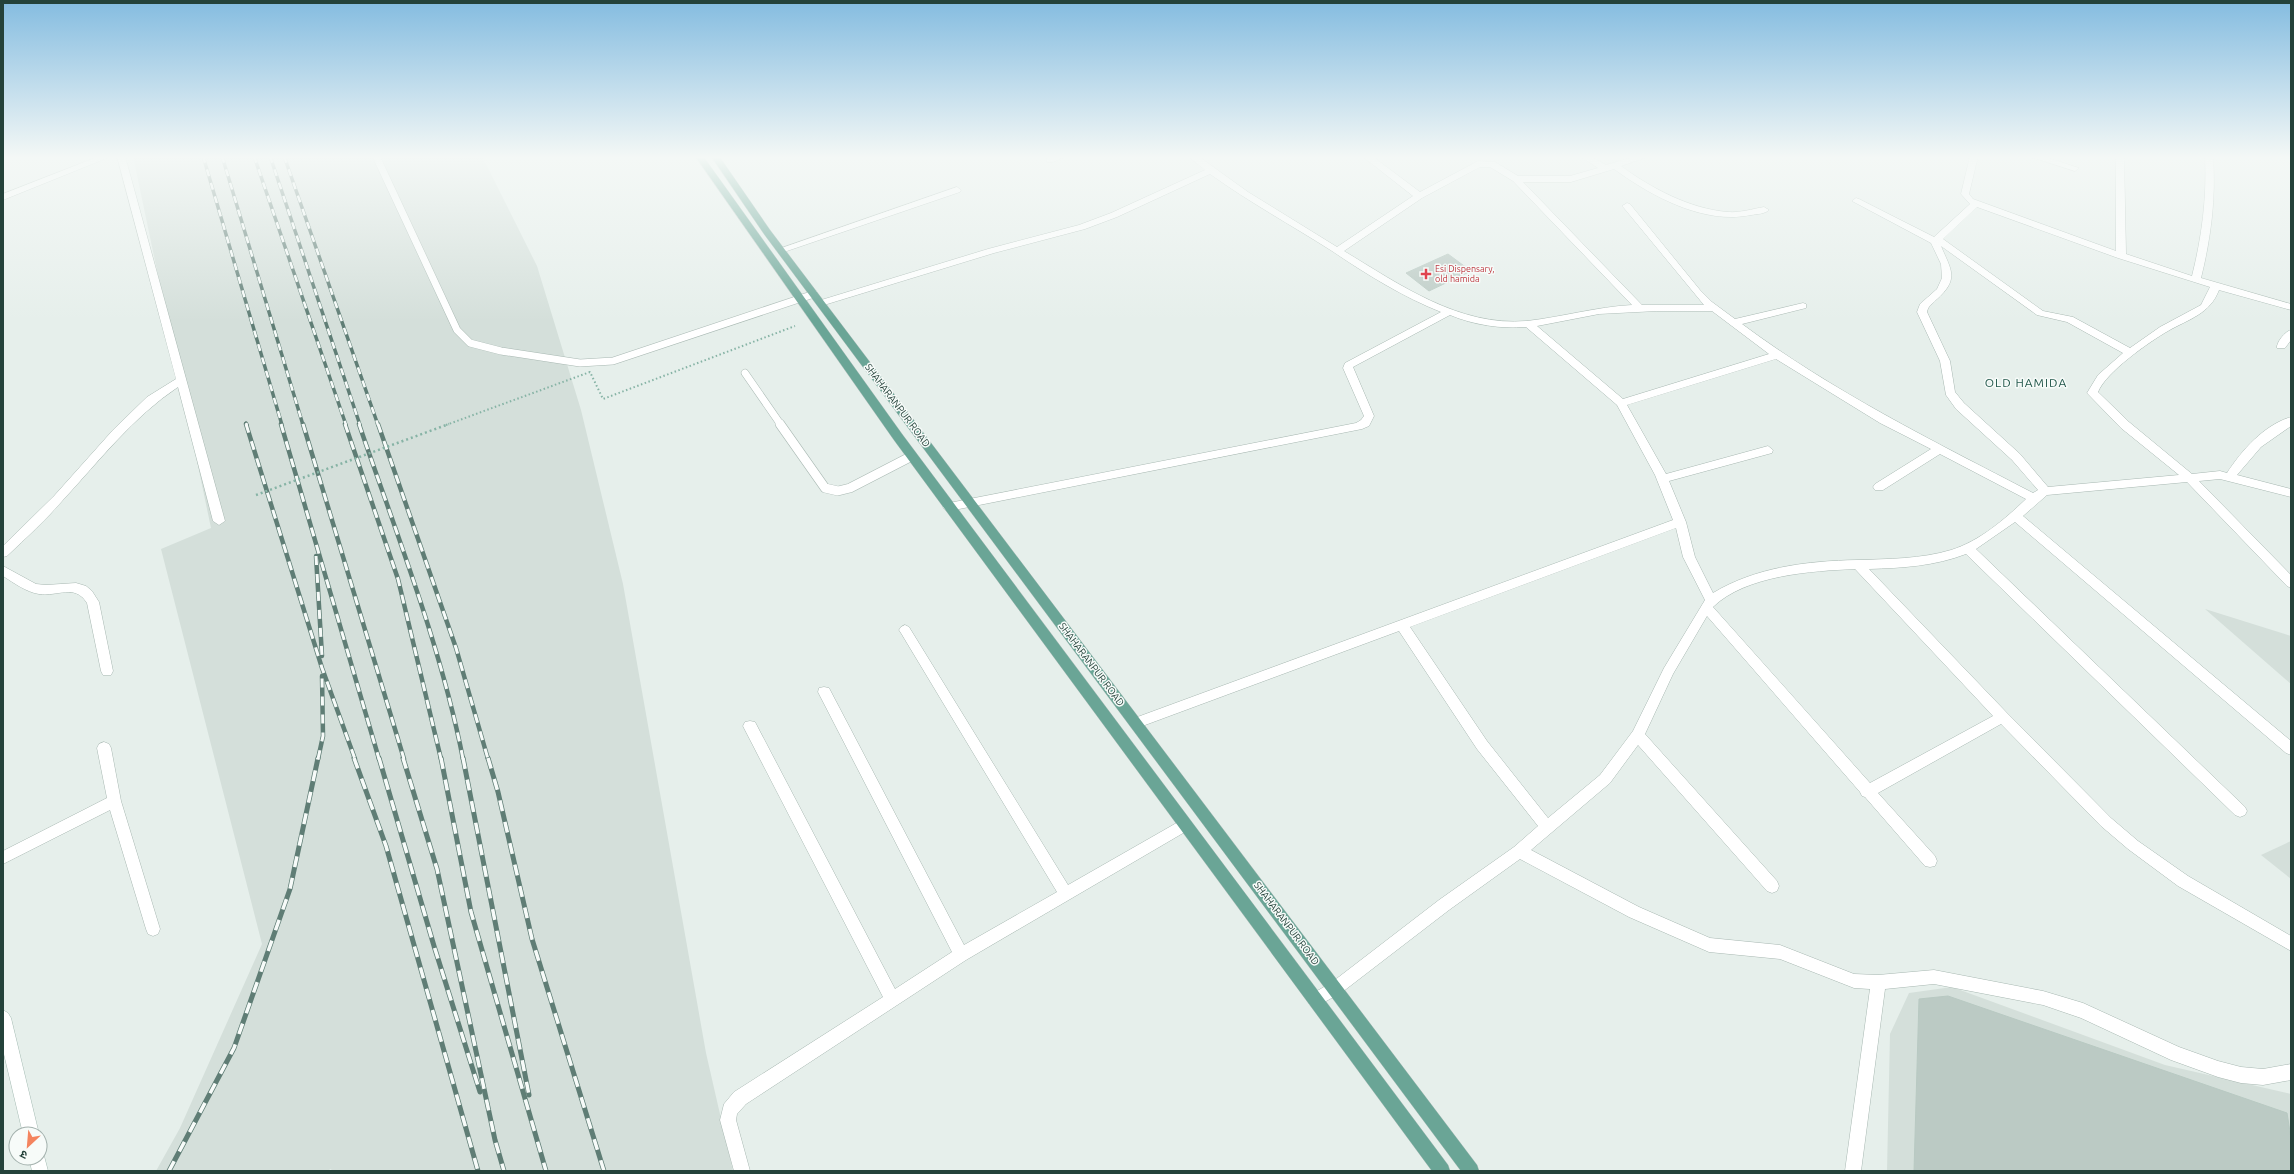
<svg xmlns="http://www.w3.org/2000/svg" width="2294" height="1174" viewBox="0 0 2294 1174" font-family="Ubuntu,'Noto Sans Devanagari',sans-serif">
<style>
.built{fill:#d4dfda}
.building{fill:#bbcac4;stroke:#b8c9c2}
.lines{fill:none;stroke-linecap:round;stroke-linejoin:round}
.lane-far1-casing{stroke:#a8b8b2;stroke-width:8}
.lane-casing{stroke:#a8b8b2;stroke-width:10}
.street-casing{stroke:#a8b8b2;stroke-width:1}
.secondary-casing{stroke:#a4bbb3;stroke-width:1}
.primary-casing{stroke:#c2cac8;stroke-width:1}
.lane-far1{stroke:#fff;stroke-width:7}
.lane{stroke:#fff;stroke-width:9}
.street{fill:#fff;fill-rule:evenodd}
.secondary{fill:#fff;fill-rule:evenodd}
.primary{fill:#6aa596;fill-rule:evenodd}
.rail-far2-casing{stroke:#5f7d75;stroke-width:3.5}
.rail-far1-casing{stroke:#5f7d75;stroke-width:4.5}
.rail-casing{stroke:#5f7d75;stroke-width:5}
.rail-far2{stroke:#f7fbf9;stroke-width:2.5;stroke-dasharray:7;stroke-linecap:butt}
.rail-far1{stroke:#f7fbf9;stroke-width:3;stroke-dasharray:9;stroke-linecap:butt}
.rail{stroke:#f7fbf9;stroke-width:3.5;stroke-dasharray:11;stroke-linecap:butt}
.path-bridge-far1{stroke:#86b3a5;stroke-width:2;stroke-dasharray:1.5 2.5;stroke-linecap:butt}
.path-bridge{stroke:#86b3a5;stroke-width:2.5;stroke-dasharray:2 3;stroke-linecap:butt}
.health-dot{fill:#e0444e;stroke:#f7fbf9;stroke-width:1.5}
.labels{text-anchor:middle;stroke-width:3;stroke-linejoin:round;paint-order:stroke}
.far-health-label{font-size:9px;fill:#be3a42;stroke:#f7fbf9;text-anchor:start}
.street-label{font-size:10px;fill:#24423a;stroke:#f7fbf9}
.quarter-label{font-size:12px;letter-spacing:1px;fill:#1f5548;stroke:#f7fbf9}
</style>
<rect width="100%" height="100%" fill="#e6efeb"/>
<g class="built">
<path d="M 133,156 L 482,156 L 537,266 L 581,410 L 623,584 L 706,1053 L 733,1171 L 332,1171 L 331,1169 L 327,1171 L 156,1171 L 180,1128 L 262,944 L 161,549 L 211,528 Z"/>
<path d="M 2205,609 L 2291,636 L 2291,684 Z"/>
<path d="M 2291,841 L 2291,879 L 2261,855 Z"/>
<path d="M 1952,987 L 2165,1065 L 2291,1094 L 2291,1171 L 1887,1171 L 1890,1034 L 1909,993 Z"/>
</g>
<g class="building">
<path d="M 1448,254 L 1471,271 L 1429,291 L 1406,273 Z"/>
<path d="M 1948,996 L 2287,1113 L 2291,1138 L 2291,1171 L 1914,1171 L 1919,999 Z"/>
</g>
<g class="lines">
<g class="lane-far1-casing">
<g id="lane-far1">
<path d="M 376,156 L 457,330 L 470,343 L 501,351 L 580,363 L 613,361 L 814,294"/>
<path d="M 745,373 L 781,425"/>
</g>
</g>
<g class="lane-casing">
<path id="lane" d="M 780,424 L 825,488 L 838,491 L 850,488 L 912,456"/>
</g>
<g class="street-casing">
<g id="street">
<path d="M 100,156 L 112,156 L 3,200 L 3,194 Z"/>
<path d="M 117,156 L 125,156 L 225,521 L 219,525 L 213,521 L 178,387 C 133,417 100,460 63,500 C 46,520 26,538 7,556 L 3,557 L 3,546 L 54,496 L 113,430 L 147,397 L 176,379 Z"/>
<path d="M 1053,156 L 1066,156 L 1053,162 L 1047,162 L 1047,158 Z"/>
<path d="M 1188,156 L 1198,156 L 1248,192 L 1337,247 L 1413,196 L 1362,156 L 1372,156 L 1420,192 L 1478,161 L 1495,162 L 1518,176 L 1570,176 L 1598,168 L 1580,156 L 1590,156 L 1606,165 L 1637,156 L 1650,156 L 1621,166 C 1651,188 1690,209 1728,212 C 1740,213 1752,209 1764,207 L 1769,210 C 1765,214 1757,214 1751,215 C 1704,225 1651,196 1614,169 L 1571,182 L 1523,182 L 1642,305 L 1704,305 L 1624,208 L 1622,206 L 1627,203 L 1630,204 L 1700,290 L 1712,302 L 1735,319 L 1803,303 L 1806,304 L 1806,308 L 1742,324 C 1832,391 1933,441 2033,493 L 2038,490 L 2012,460 L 1956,409 L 1946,395 L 1940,361 L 1917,312 L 1920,304 L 1937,289 L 1942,278 L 1941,264 L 1931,243 L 1852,201 L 1856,198 L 1859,199 L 1934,237 L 1970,204 L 1961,194 L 1970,156 L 1978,156 L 1969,194 L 1973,199 L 2116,251 L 2116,156 L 2124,156 L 2126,254 L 2192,276 C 2202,236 2207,197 2205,156 L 2213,156 C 2216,198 2211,238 2201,278 L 2291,304 L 2291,310 L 2219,290 C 2210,314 2189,319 2168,331 C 2149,342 2106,372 2098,392 L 2129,422 L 2192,474 L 2220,471 L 2227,473 C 2242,450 2264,425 2291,417 L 2291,426 L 2261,447 L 2237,475 L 2291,489 L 2291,497 L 2220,479 L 2199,481 L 2291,575 L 2291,588 L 2287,586 L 2187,482 L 2047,495 L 2023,516 L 2291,741 L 2291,755 L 2286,753 L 2015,522 L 1976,549 L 2245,807 L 2247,811 L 2245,815 L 2240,817 L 2235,815 L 1966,554 C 1935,566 1902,568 1869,569 L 2007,713 L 2111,818 L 2138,841 L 2188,876 L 2291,936 L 2291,951 L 2178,886 L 2128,849 L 2101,826 L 2001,724 L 1878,793 L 1935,856 L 1937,861 L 1935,866 L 1930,867 L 1925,866 L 1865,797 L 1862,796 L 1860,792 L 1707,616 L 1673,674 L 1645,734 L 1777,881 L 1779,886 L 1777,891 L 1772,893 L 1767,891 L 1638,745 L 1610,783 L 1531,850 L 1639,907 L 1710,938 L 1780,945 L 1854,974 L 1878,975 L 1934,970 L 2043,991 L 2083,1003 L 2179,1047 L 2218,1061 L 2241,1067 L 2263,1069 L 2291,1064 L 2291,1080 L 2263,1085 L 2241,1083 L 2218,1077 L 2171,1060 L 2081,1018 L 2043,1005 L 1934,984 L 1885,989 L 1861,1171 L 1845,1171 L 1870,989 L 1854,988 L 1780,959 L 1709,952 L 1629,917 L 1520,859 L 1449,910 L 1341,993 L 1315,1007 L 1310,1005 L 1307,1000 L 1310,995 L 1331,983 L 1439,900 L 1514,847 L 1538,826 L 1477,749 L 1399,631 L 1137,728 L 1132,727 L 1130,723 L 1132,719 L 1673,520 L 1655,475 L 1617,405 L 1526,327 C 1501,329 1474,325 1450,315 L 1353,367 L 1374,416 L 1369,426 L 1362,429 L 949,511 L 945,510 L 943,507 L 945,504 L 949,503 L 1356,423 L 1361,420 L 1364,416 L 1343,368 L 1345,363 L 1441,312 C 1403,297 1366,274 1332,251 C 1291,225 1249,202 1210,174 L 1117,217 L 1085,229 L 994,253 L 824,305 L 818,305 L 816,303 L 818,301 L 988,249 L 1079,225 L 1111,213 L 1205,170 ZM 1480,167 L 1490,167 L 1513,181 L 1632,305 C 1596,307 1562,317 1527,321 C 1459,327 1399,284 1344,251 L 1422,198 ZM 1977,207 L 2118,258 L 2210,287 L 2201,305 L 2160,327 L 2130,348 L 2073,317 L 2043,311 L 1943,239 ZM 1941,246 L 2037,315 L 2067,322 L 2123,353 L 2098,375 L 2087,393 L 2121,428 L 2179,475 L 2048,487 L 2020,454 L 1964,403 L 1955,392 L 1950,361 L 1927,312 C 1928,306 1932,304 1936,300 C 1960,279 1951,270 1941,246 ZM 1657,311 L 1712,311 L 1769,354 L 1623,399 L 1537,326 L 1599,314 ZM 1776,359 L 1880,423 L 1931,449 L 1875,484 L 1873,487 L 1875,490 L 1883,490 L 1940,454 L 2026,499 C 2005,519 1980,541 1951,550 C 1921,559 1889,559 1857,560 C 1808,561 1756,567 1713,593 L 1695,557 L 1686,522 L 1669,481 L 1772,453 L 1773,450 L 1768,446 L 1666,474 L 1627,405 ZM 1676,528 L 1683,557 L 1705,600 L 1664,668 L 1633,731 L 1600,775 L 1548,818 L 1487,741 L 1410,627 ZM 1855,569 L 1993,716 L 1870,783 L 1713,607 C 1746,575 1812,571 1855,569 Z"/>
<path d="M 2028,156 L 2042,156 L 2079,168 L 2075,171 Z"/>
<path d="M 957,187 L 961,190 L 960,192 L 784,252 L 778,252 L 776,250 Z"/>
<path d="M 2291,330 L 2291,340 L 2285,348 L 2277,348 C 2276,343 2285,331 2291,330 Z"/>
<path d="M 3,566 L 36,584 L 46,585 L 76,583 L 86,586 L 92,591 L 99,602 L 113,671 L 111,675 L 103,675 L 101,671 L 87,603 C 74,583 58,597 39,594 C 26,592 14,583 3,576 Z"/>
<path d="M 905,625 L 909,627 L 1068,885 L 1180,821 L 1185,819 L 1190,821 L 1192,825 L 1190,829 L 966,960 L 746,1104 L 737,1114 L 736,1120 L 750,1171 L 734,1171 L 720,1120 L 724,1104 L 734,1092 L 883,997 L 745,730 L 743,726 L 745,722 L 750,721 L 755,722 L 895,989 L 952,952 L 818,692 L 819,688 L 824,687 L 829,688 L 964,945 L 1057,892 L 901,633 L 899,630 L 901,627 Z"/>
<path d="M 104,742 L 109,744 L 111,748 L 121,801 L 160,929 L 158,934 L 153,936 L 148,934 L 146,929 L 110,810 L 3,864 L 3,851 L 107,798 L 97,748 L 99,744 Z"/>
</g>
</g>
<g class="secondary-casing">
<g id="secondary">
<path d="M 3,1010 L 8,1013 L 11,1018 L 39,1134 L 23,1134 L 3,1050 Z"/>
<path d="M 40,1151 L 43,1152 L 48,1171 L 32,1171 L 29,1158 L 40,1158 Z"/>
</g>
</g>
<g class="primary-casing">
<g id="primary">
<path d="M 695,156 L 703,156 L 902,434 L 1448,1165 L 1450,1171 L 1432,1171 L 894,440 Z"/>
<path d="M 711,156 L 719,156 L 770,230 L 1477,1165 L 1479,1171 L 1461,1171 L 764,234 Z"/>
</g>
</g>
<use href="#lane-far1" class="lane-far1"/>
<use href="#lane" class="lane"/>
<use href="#street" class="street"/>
<use href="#secondary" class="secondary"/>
<use href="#primary" class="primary"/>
<g class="rail-far2-casing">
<g id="rail-far2">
<path d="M 203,156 L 282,425"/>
<path d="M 222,156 L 303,425"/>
<path d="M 254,156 L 346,425"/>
<path d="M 270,156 L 360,425"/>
<path d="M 284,156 L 378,425"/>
<path d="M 246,423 L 247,425"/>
</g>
</g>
<g class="rail-far1-casing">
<g id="rail-far1">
<path d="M 246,424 L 322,668 L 355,759"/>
<path d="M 281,424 L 379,759"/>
<path d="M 303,424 L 404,759"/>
<path d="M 345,424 L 398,579 L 441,759"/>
<path d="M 359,424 C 396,533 441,646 463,759"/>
<path d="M 378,424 L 456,648 L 488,759"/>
<path d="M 316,556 L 322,656"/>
<path d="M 318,759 L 323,736 L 322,676"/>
</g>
</g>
<g class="rail-casing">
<g id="rail">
<path d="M 354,758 L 386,846 L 478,1171"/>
<path d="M 379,758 L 434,946 L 480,1092"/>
<path d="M 403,758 L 437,869 L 495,1140 L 504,1171"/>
<path d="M 441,758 L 471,912 L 546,1171"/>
<path d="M 463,758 L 529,1095"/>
<path d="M 488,758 L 498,792 L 532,939 L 604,1171"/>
<path d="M 169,1171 L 234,1048 L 290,889 L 318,758"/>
</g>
</g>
<use href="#rail-far2" class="rail-far2"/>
<use href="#rail-far1" class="rail-far1"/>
<use href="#rail" class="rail"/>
<path class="path-bridge-far1" d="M 446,425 L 590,372 L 603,399 L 795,326"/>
<path class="path-bridge" d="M 256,495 L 449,424"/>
</g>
<linearGradient id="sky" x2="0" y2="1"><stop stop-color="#84bce0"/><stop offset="0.49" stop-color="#f4f8f6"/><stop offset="1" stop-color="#f4f8f6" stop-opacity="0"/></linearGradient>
<rect width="2294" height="321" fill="url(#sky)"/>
<path class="health-dot" d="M1424 268h4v4h4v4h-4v4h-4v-4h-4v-4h4z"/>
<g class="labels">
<g class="far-health-label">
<text x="1435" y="272">Esi Dispensary,<tspan x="1435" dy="10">old hamida</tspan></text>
</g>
<g class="street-label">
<text transform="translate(898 405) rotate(53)" y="4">SHAHARANPUR ROAD</text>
<text transform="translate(1092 664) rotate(53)" y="4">SHAHARANPUR ROAD</text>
<text transform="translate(1287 923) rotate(53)" y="4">SHAHARANPUR ROAD</text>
</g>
<g class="quarter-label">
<text x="2026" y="387">OLD HAMIDA</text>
</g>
</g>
<rect width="2294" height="1174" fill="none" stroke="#24423a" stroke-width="8"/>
<g transform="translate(28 1146) rotate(206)"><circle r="19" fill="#f7fbf9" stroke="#a3b1ad"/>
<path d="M0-3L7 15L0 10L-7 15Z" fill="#f4845f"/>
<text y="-6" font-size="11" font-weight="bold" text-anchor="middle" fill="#24423a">उ</text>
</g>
</svg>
